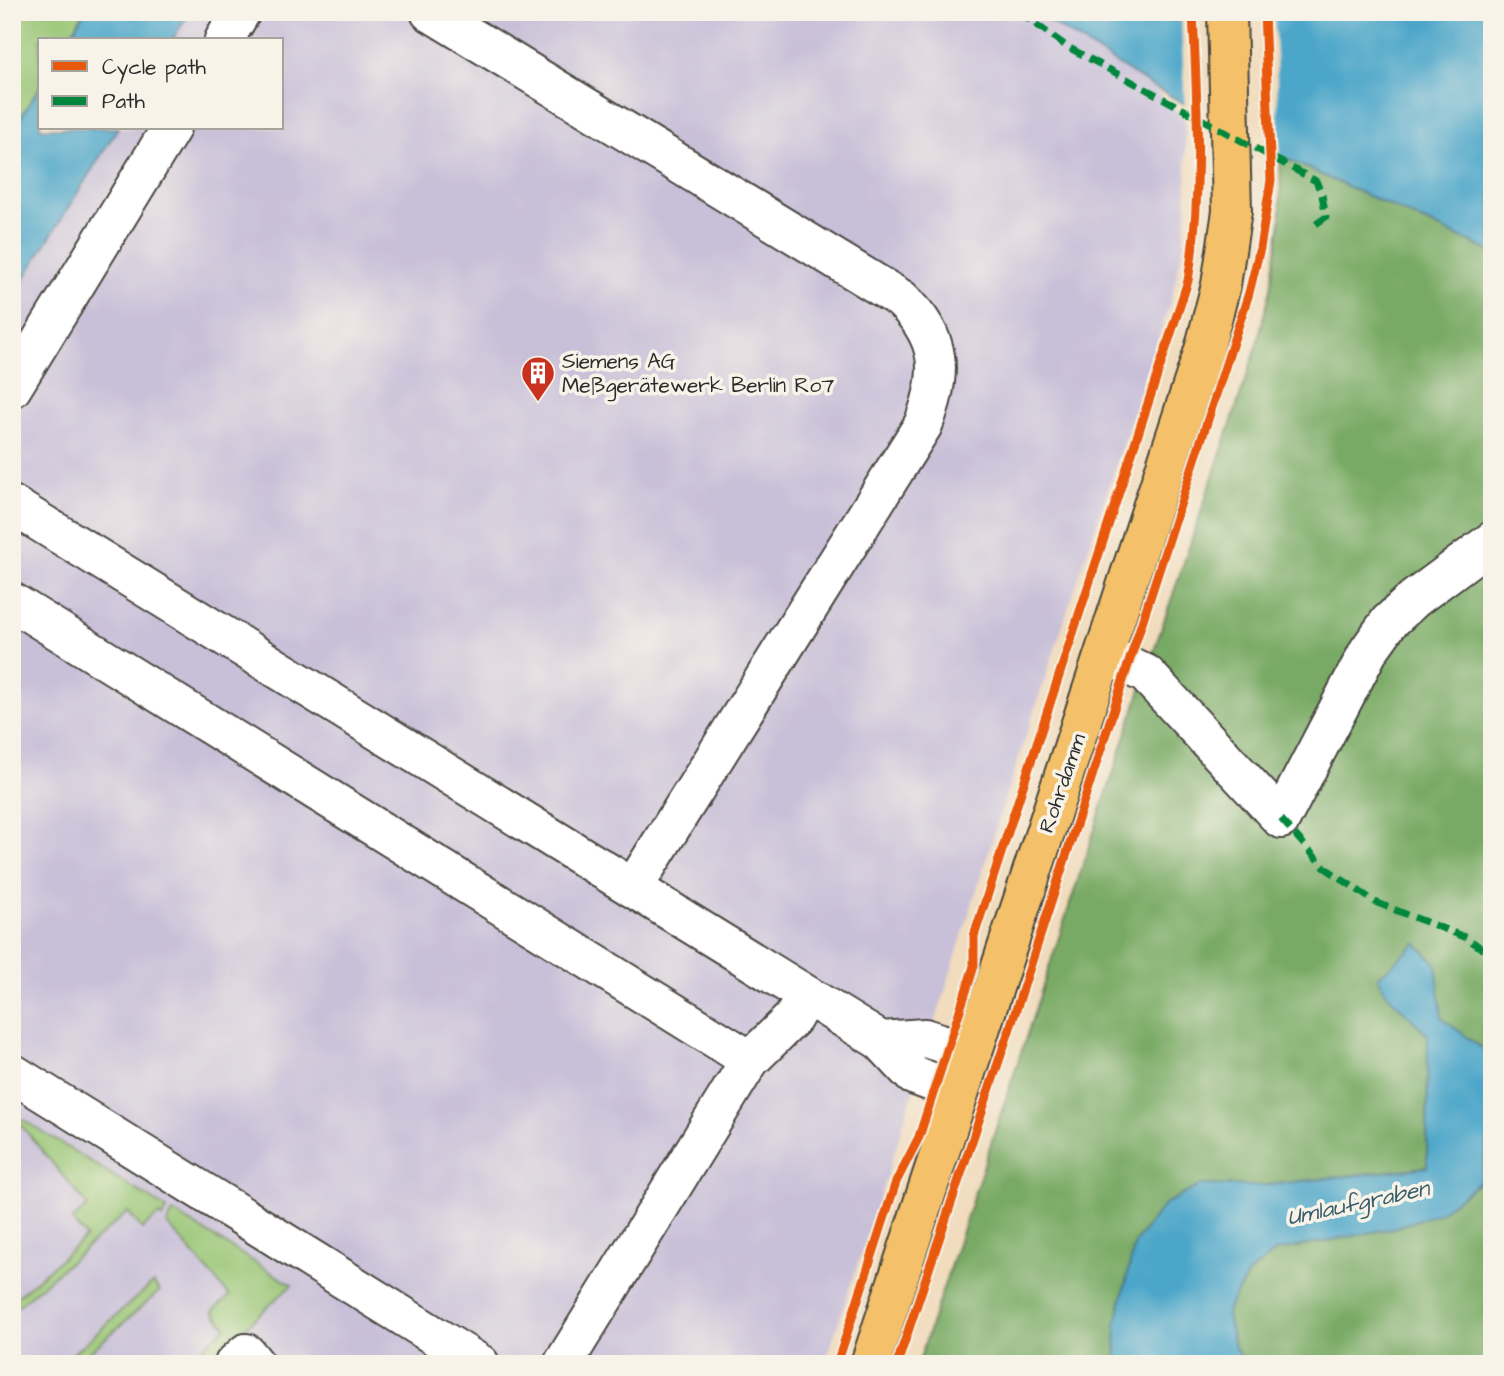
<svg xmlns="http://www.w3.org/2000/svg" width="1504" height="1376" viewBox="0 0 1504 1376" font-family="'Architects Daughter',sans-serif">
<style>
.industrial{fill:#c8bfd8;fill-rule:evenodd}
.green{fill:#97c573;stroke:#61784f;stroke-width:2}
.forest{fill:#79aa65;stroke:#526a48;stroke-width:2}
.water{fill:#4ca6c9;stroke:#3c687a;stroke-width:2}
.pier{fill:#f1dcbd}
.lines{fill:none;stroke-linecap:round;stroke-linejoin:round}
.minor-casing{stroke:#494641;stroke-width:42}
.major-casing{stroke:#494641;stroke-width:42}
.minor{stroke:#fff;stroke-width:38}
.major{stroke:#f4c16a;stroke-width:38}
.quiet{stroke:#00873e;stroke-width:7;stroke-dasharray:14 7;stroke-linecap:butt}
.cycleway-casing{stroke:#f7f3e8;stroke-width:13}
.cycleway{stroke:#e8590c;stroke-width:9}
.labels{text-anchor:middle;stroke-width:7;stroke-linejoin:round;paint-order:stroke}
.poi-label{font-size:21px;fill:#2b2b2b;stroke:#f7f3e8;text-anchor:start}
.street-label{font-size:21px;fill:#2b2b2b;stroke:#f7f3e8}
.water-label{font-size:23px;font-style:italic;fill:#385c6a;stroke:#f7f3e8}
</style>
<rect width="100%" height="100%" fill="#f7f3e8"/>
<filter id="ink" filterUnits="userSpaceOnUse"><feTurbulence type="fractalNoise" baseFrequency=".0143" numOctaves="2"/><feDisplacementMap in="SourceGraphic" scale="14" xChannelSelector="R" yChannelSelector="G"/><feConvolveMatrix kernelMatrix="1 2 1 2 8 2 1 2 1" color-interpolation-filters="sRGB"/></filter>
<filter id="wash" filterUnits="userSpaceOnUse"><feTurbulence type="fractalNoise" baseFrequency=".00686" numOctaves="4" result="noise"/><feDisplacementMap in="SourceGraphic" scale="28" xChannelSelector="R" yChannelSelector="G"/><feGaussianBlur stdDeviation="1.57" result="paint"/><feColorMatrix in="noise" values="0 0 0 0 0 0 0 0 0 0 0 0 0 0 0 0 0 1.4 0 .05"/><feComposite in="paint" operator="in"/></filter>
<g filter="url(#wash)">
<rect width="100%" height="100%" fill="#f1dcbd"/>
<path class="industrial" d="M 12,12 L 1034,12 L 1152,86 L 1185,120 L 1187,207 L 1183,247 L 1171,300 L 1007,793 L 897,1144 L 825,1364 L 12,1364 ZM 40,40 L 282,40 L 282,128 L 40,128 Z"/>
<g class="green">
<path d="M 12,12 L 84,12 L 68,40 L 40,40 L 40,86 L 12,131 Z"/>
<path d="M 12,1113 L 167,1209 L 162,1218 L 159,1215 L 142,1229 L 128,1212 L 12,1311 L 12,1301 L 86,1237 L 72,1220 L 88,1206 L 21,1125 L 12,1131 Z"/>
<path d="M 173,1212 L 292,1285 L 205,1364 L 184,1364 L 226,1327 L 213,1311 L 230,1296 L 167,1224 Z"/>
<path d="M 153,1283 L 160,1291 L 76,1364 L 61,1364 Z"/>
</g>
<g class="forest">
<path d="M 1280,156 L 1492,252 L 1492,1056 L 1441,1018 L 1436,963 L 1415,943 L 1384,991 L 1428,1035 L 1427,1167 L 1259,1186 L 1201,1185 L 1116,1322 L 1117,1364 L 918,1364 L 1146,674 L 1254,355 L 1271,288 L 1281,220 Z"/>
<path d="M 1492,1114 L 1492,1364 L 1244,1364 L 1234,1346 L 1226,1312 L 1248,1274 L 1276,1251 L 1393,1228 L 1439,1213 L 1481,1181 Z"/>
</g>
<g class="water">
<path d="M 84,12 L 190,12 L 172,40 L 68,40 Z"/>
<path d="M 1034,12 L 1492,12 L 1492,252 L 1280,156 L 1152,86 Z"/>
<path d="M 40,86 L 40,128 L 118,128 L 12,298 L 12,131 Z"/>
<path d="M 1416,943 L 1436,963 L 1442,1018 L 1492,1056 L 1492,1114 L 1481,1181 L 1439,1213 L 1393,1228 L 1276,1251 L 1248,1274 L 1226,1312 L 1234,1346 L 1244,1364 L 1117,1364 L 1116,1322 L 1135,1243 L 1165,1204 L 1201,1185 L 1259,1186 L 1427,1167 L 1428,1035 L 1384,991 L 1378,977 Z"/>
</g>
<path class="pier" d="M 1181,12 L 1274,12 L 1280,160 L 1185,108 Z"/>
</g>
<g filter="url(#ink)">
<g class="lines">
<g class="minor-casing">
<g id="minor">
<path d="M 430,12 L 901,299 C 943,338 943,374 923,425 L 633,888"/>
<path d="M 224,40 L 241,12"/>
<path d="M 12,388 L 171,128"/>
<path d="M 12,505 L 881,1041 L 913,1075 L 959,1092"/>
<path d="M 12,602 L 750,1060"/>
<path d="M 1105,654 L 1146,674 L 1281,819 L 1369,650 L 1389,622 L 1414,599 L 1492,541"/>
<path d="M 881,1041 L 925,1038 L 972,1053"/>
<path d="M 12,1073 L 480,1364"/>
<path d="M 234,1364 L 246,1353 L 255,1364"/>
<path d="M 563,1364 L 750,1060 L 793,1018 L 806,995"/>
</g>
</g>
<g class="major-casing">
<path id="major" d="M 870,1364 L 1204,350 L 1221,285 L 1232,211 L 1227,12"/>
</g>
<use href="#minor" class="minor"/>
<use href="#major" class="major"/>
<g class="quiet">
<path d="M 1019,12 L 1066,46 L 1316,181 L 1322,195 L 1326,217 L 1316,224"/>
<path d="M 1281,819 L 1324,867 L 1375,902 L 1467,938 L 1492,956"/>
</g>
<g class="cycleway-casing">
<g id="cycleway">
<path d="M 837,1364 L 896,1182 L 919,1137 L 968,985 L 974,966 L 974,936 L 1188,281 C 1203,193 1197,102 1193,12"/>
<path d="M 897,1364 L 1016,1010 L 1249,293 L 1260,248 L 1271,180 L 1264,12"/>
</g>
</g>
<use href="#cycleway" class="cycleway"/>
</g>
</g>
<defs>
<g id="building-pin" transform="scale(1.75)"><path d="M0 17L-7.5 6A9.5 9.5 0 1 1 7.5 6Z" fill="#c8321e" stroke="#f7f3e8"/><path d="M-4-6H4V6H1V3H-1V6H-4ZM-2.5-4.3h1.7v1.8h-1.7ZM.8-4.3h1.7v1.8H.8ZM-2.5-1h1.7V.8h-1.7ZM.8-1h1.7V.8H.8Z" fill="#fff"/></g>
</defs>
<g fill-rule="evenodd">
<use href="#building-pin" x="538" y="373"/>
</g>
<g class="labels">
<g class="poi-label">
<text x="562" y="368">Siemens AG<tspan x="562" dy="24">Meßgerätewerk Berlin Ro7</tspan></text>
</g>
<g class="street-label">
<text transform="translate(1062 783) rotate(-71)" y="7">Rohrdamm</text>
</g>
<g class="water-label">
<text transform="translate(1358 1202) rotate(-12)" y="8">Umlaufgraben</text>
</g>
</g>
<rect width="1504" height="1376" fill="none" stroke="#f7f3e8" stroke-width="42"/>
<rect x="38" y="38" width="245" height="91" fill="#f7f3e8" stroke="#a5a39c" stroke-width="2"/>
<rect x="52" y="61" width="35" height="10" fill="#e8590c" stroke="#a5a39c" stroke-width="2"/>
<text x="102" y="74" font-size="21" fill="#2b2b2b">Cycle path</text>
<rect x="52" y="96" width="35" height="10" fill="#00873e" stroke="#a5a39c" stroke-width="2"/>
<text x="102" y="108" font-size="21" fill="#2b2b2b">Path</text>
</svg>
